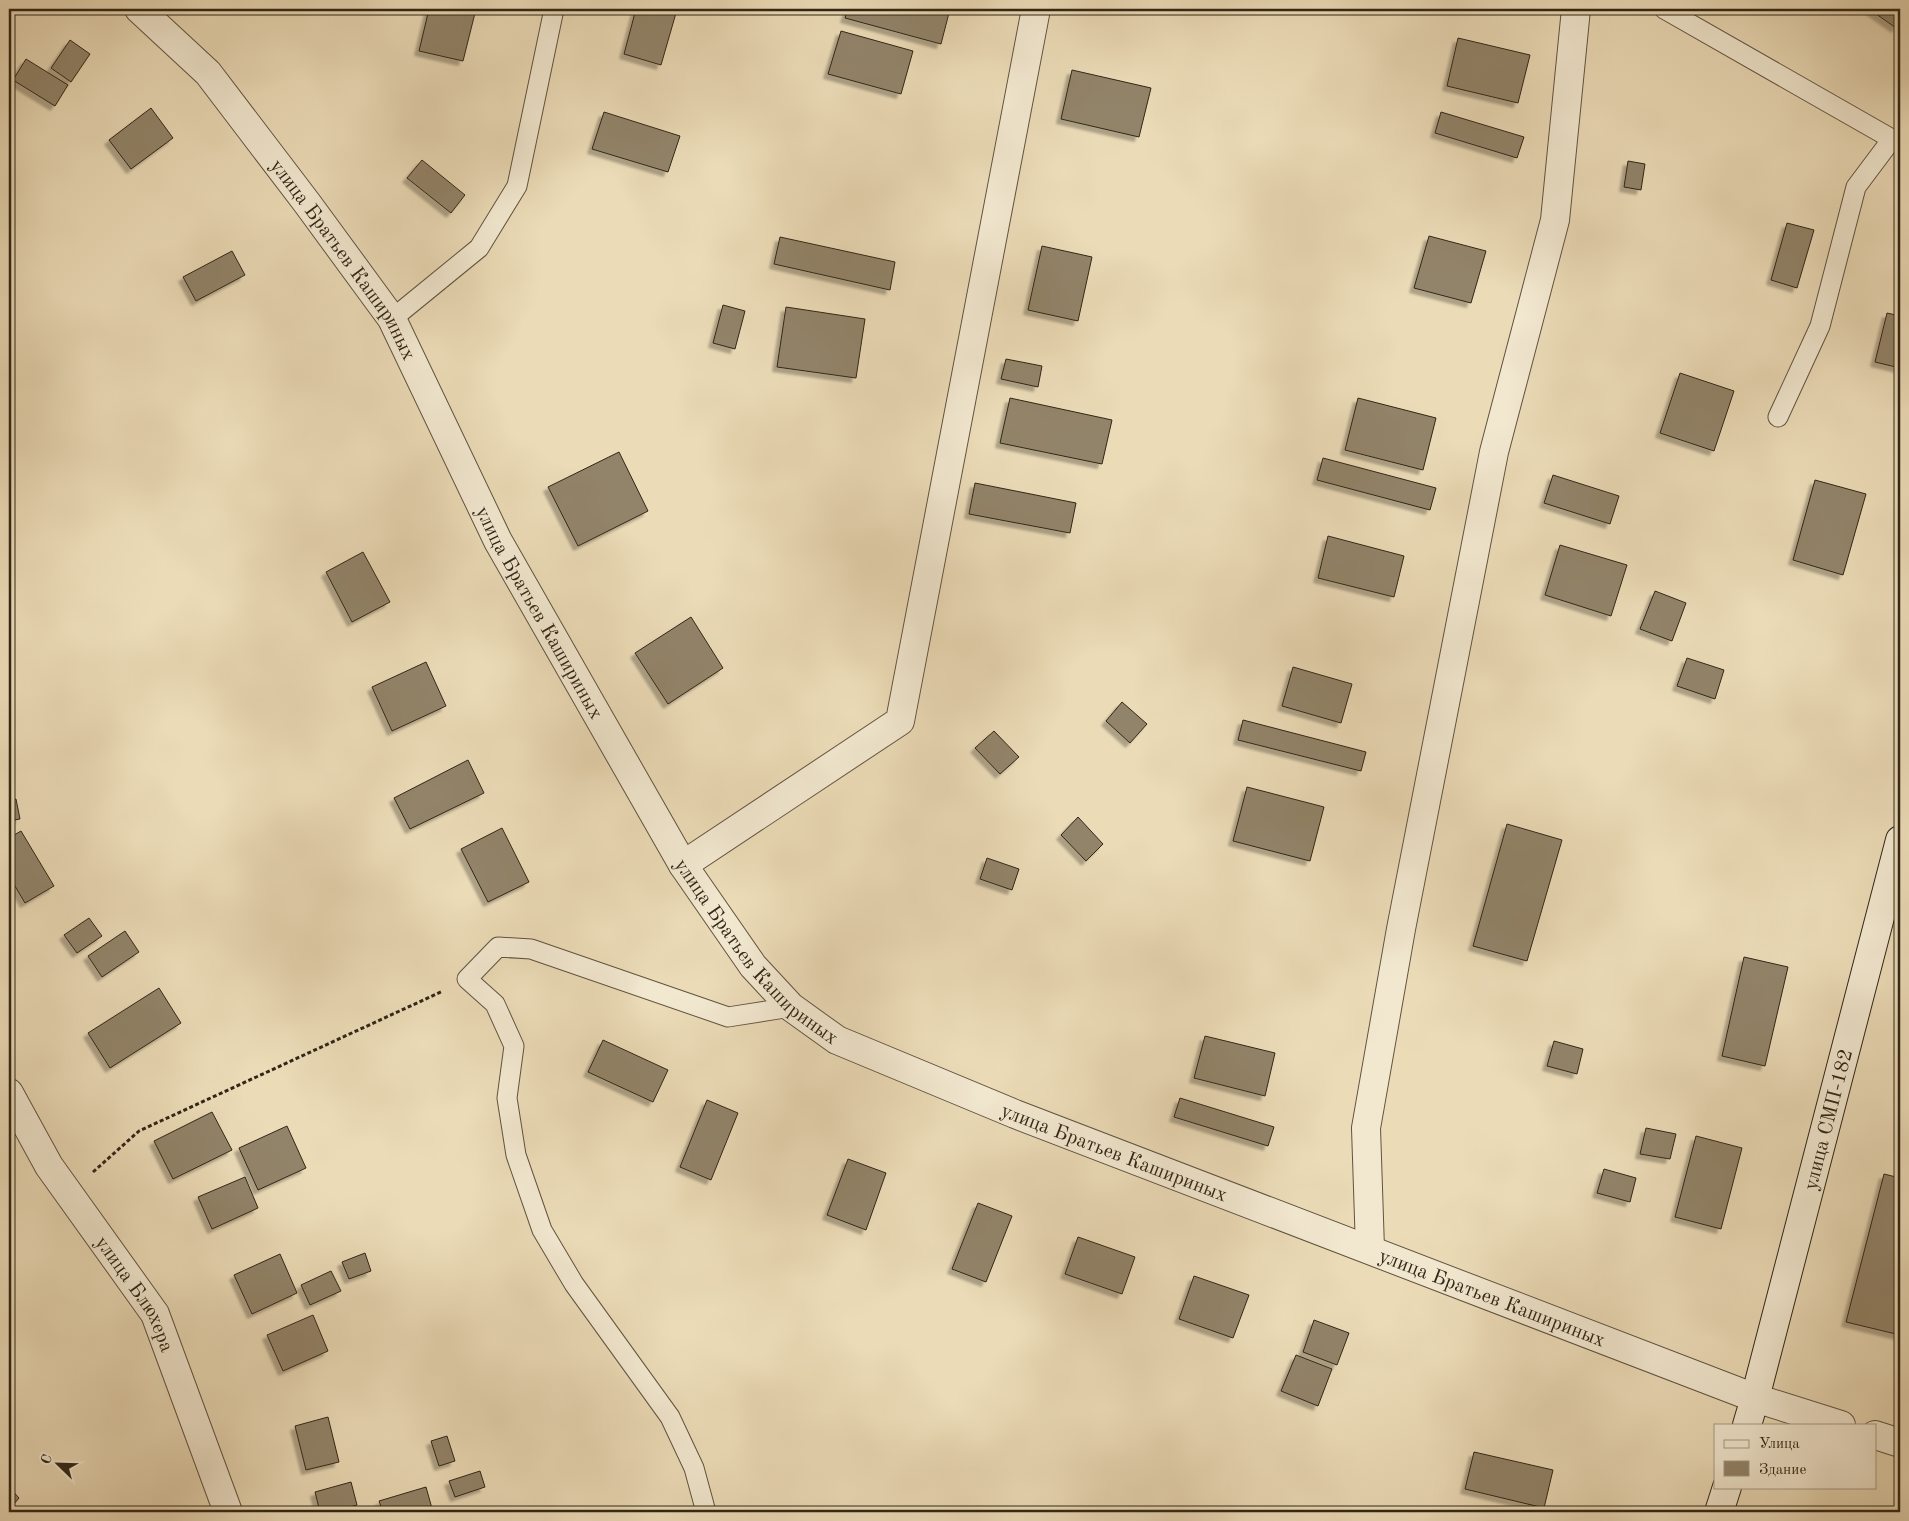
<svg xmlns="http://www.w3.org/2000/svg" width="1909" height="1521" viewBox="0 0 1909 1521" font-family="'Old Standard TT',serif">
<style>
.building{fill:#92846a;stroke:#312617;filter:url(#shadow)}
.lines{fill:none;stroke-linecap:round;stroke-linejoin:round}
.lane-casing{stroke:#60533f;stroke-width:21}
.street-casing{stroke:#60533f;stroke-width:30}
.secondary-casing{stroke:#312617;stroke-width:30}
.path{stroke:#312617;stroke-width:3;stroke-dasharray:4 2.5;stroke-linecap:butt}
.lane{stroke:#f2e8d0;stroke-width:19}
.street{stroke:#f2e8d0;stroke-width:28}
.secondary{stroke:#f2e8d0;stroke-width:28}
.labels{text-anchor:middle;stroke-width:4.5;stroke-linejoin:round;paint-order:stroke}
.street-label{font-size:20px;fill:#312617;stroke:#f2e8d0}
</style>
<defs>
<filter id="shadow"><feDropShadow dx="-4.5" dy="4.5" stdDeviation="1" flood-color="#0004"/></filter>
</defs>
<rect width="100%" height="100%" fill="#ebdbb7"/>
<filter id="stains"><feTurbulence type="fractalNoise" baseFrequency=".004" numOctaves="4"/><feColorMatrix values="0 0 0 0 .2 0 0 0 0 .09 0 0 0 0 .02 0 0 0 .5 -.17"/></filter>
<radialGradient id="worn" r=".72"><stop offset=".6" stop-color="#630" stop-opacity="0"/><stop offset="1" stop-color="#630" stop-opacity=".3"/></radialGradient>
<g class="building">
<path d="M 429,9 L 476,9 L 463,61 L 419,51 Z"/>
<path d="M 636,9 L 663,9 L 676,13 L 661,65 L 624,54 Z"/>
<path d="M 848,9 L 950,9 L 941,44 L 845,18 Z"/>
<path d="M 1869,9 L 1900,9 L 1900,22 L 1896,28 Z"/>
<path d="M 841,31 L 913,51 L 901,94 L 828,74 Z"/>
<path d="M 1458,38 L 1530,55 L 1518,103 L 1447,86 Z"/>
<path d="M 70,40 L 90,54 L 71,82 L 51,68 Z"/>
<path d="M 26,59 L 68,85 L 55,106 L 13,80 Z"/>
<path d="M 1072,70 L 1151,88 L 1139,137 L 1061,119 Z"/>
<path d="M 151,108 L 173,138 L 131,169 L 109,140 Z"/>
<path d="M 604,112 L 680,136 L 668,172 L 592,149 Z"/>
<path d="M 1441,112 L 1524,137 L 1517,158 L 1435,133 Z"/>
<path d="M 422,160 L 465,195 L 451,213 L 407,178 Z"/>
<path d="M 1628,161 L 1645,164 L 1641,190 L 1624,187 Z"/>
<path d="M 1787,223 L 1814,230 L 1797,288 L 1771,280 Z"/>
<path d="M 1429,236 L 1486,251 L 1471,303 L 1414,288 Z"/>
<path d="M 780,237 L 895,262 L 890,290 L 774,264 Z"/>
<path d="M 1042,246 L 1092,257 L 1078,321 L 1028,310 Z"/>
<path d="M 232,251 L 245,275 L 196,301 L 183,277 Z"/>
<path d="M 723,305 L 745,311 L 735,349 L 713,343 Z"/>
<path d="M 786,307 L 865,319 L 856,378 L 777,367 Z"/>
<path d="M 1887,313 L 1900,316 L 1900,368 L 1875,362 Z"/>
<path d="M 1006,359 L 1042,366 L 1038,387 L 1001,379 Z"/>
<path d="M 1680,373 L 1734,391 L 1714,451 L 1660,433 Z"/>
<path d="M 1010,398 L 1112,420 L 1102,464 L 1000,443 Z"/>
<path d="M 1358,398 L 1436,418 L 1423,470 L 1345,450 Z"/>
<path d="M 619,452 L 648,511 L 578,546 L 548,487 Z"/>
<path d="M 1323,458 L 1436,488 L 1430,510 L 1317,480 Z"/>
<path d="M 1553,475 L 1619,496 L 1610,524 L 1544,503 Z"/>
<path d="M 1815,480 L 1866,494 L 1843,575 L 1793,560 Z"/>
<path d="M 975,483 L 1076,503 L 1070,533 L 969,514 Z"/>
<path d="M 1328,536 L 1404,556 L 1394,597 L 1318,578 Z"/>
<path d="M 1560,545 L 1627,565 L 1611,616 L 1545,595 Z"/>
<path d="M 363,552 L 390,602 L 352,622 L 326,572 Z"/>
<path d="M 1655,591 L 1686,603 L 1672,641 L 1640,629 Z"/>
<path d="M 691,617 L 723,668 L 668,704 L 635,653 Z"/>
<path d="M 1687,658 L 1724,670 L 1715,699 L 1677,686 Z"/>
<path d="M 426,662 L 446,706 L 392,731 L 372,687 Z"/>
<path d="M 1293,667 L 1352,684 L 1341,723 L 1282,706 Z"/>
<path d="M 1122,702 L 1147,724 L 1130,743 L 1106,721 Z"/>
<path d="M 1243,720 L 1366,752 L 1361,771 L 1238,740 Z"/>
<path d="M 994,731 L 1019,757 L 1000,774 L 975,748 Z"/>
<path d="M 468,760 L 484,793 L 410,829 L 394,798 Z"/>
<path d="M 1247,787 L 1324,807 L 1310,861 L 1233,841 Z"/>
<path d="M 16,799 L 20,819 L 9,821 L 9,801 Z"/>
<path d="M 1078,817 L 1103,844 L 1086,861 L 1061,835 Z"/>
<path d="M 1507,824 L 1562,840 L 1527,961 L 1473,946 Z"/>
<path d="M 502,828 L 529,882 L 488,902 L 461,849 Z"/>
<path d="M 21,831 L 54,886 L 25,903 L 9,876 L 9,838 Z"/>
<path d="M 987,858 L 1019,869 L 1012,890 L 980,879 Z"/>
<path d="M 89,918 L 102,936 L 77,953 L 64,935 Z"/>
<path d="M 125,931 L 139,952 L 102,977 L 88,956 Z"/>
<path d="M 1744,957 L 1788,967 L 1765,1066 L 1722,1056 Z"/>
<path d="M 159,988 L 181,1023 L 110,1068 L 88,1033 Z"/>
<path d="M 1205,1036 L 1275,1053 L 1265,1096 L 1194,1078 Z"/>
<path d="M 603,1040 L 668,1070 L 653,1102 L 588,1072 Z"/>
<path d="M 1554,1041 L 1583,1049 L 1577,1074 L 1547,1066 Z"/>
<path d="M 1180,1098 L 1274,1127 L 1268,1146 L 1174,1117 Z"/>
<path d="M 707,1100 L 738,1113 L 711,1180 L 680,1167 Z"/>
<path d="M 212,1112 L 232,1150 L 173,1179 L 154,1141 Z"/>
<path d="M 287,1126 L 306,1168 L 258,1190 L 239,1148 Z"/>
<path d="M 1646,1128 L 1676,1134 L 1670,1159 L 1640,1154 Z"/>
<path d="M 1696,1136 L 1742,1148 L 1721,1229 L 1675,1217 Z"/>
<path d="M 848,1159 L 886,1173 L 866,1230 L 827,1215 Z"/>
<path d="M 1604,1169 L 1636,1178 L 1630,1202 L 1597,1193 Z"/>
<path d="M 1884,1174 L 1900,1178 L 1900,1335 L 1846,1322 Z"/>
<path d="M 245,1177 L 258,1208 L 212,1229 L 198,1197 Z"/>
<path d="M 978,1203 L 1012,1216 L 986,1282 L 952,1269 Z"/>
<path d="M 1078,1237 L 1135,1257 L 1122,1294 L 1065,1274 Z"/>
<path d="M 365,1253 L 371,1271 L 349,1279 L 342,1262 Z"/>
<path d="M 280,1254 L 297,1293 L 252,1314 L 234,1275 Z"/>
<path d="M 331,1271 L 341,1291 L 310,1305 L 301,1285 Z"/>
<path d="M 1194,1276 L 1249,1295 L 1233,1338 L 1179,1319 Z"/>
<path d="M 313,1315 L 328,1351 L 283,1371 L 267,1335 Z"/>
<path d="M 1314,1320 L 1349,1333 L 1337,1365 L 1303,1352 Z"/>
<path d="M 1296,1355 L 1332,1369 L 1318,1406 L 1281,1391 Z"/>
<path d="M 328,1417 L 339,1462 L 306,1470 L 295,1426 Z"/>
<path d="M 447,1436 L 455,1461 L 439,1466 L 431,1441 Z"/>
<path d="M 1474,1452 L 1553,1470 L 1544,1508 L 1465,1489 Z"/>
<path d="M 480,1471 L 485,1487 L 455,1497 L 449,1481 Z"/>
<path d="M 351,1482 L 357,1505 L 333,1512 L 320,1512 L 315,1492 Z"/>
<path d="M 9,1487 L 19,1498 L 9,1510 Z"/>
<path d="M 426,1487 L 433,1512 L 383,1512 L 379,1501 Z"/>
</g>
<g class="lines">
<g class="lane-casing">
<g id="lane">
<path d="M 1664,9 L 1892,139 L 1900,140"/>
<path d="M 392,319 L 479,248 L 517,186 L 554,9"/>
<path d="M 1778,417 L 1820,326 L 1856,187 L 1892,139"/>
<path d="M 706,1512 L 694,1468 L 670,1417 L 574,1284 L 542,1230 L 516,1155 L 507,1098 L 514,1046 L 495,1004 L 467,979 L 498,947 L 531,949 L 728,1017 L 791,1007"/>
</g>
</g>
<g class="street-casing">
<g id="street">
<path id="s1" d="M 139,9 L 208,73 L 307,203 L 392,319 L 498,541 L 683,865 L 753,966 L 791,1007 L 837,1040 L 1015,1114 L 1755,1398 L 1841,1425"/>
<path d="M 683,865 L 900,721 L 1036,9"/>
<path id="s2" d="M 9,1093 L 49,1166 L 155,1314 L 228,1512"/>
<path d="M 1370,1249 L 1366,1128 L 1401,929 L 1494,452 L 1555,220 L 1576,9"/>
<path d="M 1875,1435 L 1900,1443"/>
</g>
</g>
<g class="secondary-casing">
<g id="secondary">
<path id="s3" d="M 1747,1425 L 1755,1398 L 1900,840"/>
<path d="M 1719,1512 L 1727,1487"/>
</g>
</g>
<path class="path" d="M 93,1172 L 139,1131 L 443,991"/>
<use href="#lane" class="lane"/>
<use href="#street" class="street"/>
<use href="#secondary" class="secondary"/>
</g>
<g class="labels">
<g class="street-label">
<text dy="7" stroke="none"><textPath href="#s1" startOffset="325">улица Братьев Кашириных</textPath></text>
<text dy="7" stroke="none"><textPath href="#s1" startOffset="730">улица Братьев Кашириных</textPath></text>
<text dy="7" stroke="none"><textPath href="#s1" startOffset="1135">улица Братьев Кашириных</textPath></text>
<text dy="7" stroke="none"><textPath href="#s3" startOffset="316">улица СМП-182</textPath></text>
<text dy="7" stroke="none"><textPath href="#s1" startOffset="1555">улица Братьев Кашириных</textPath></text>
<text dy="7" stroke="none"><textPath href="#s2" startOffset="238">улица Блюхера</textPath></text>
<text dy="7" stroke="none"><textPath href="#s1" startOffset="1960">улица Братьев Кашириных</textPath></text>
</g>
</g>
<rect width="1909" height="1521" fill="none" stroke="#ebdbb7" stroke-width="30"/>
<rect x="10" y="10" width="1889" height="1501" fill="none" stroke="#312617" stroke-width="2.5"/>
<rect x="15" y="15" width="1879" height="1491" fill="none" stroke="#312617"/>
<rect x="1714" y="1424" width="162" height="65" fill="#f2e8d0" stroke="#a59a86"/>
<rect x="1724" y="1440" width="25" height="8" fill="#f2e8d0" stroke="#a59a86"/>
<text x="1759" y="1448" font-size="15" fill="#312617">Улица</text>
<rect x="1724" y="1461" width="25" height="15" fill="#92846a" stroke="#a59a86"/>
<text x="1759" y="1474" font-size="15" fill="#312617">Здание</text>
<g transform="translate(58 1464) rotate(293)" stroke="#f2e8d0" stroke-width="4" paint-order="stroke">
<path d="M0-4L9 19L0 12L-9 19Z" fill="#312617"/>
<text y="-8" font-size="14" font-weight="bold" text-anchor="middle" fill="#312617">С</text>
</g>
<rect width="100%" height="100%" filter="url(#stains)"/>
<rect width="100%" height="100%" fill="url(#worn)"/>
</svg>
